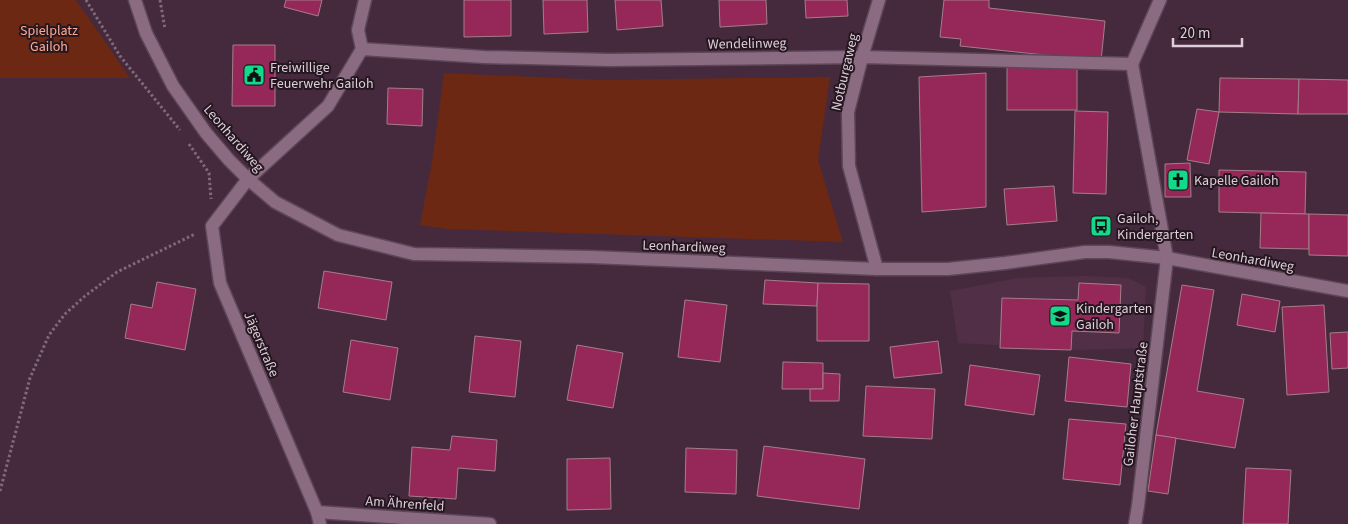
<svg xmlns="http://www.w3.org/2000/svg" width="1348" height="524" viewBox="0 0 1348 524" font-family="'Source Sans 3',sans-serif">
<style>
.built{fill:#512f47}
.green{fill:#6c2812}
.building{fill:#952858;stroke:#a57d8a}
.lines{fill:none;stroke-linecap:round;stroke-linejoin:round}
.minor-casing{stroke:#5d4657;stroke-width:15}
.path{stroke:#806979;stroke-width:3;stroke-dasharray:2.5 2.5;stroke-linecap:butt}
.minor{stroke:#8b6b81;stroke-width:12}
.labels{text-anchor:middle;stroke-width:4;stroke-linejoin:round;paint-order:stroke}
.park-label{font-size:14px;fill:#fea98e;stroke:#241720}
.street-label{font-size:14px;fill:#dfcdd9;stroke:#241720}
.poi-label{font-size:14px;fill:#dfcdd9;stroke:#241720;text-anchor:start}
</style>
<rect width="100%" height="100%" fill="#452a3d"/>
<path class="built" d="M 1087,276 L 1128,278 L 1146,287 L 1143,348 L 1080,350 L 958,343 L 950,291 L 1018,278 Z"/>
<g class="green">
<path d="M 0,0 L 76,0 L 130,78 L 0,78 Z"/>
<path d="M 444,73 L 602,80 L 830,77 L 818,160 L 843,242 L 447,229 L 420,225 L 432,162 Z"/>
</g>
<g class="building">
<path d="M 286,0 L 322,0 L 318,16 L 284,7 Z"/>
<path d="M 464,0 L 511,0 L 511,36 L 464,37 Z"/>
<path d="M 543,0 L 587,0 L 588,32 L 544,34 Z"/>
<path d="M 615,0 L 661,0 L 663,26 L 617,30 Z"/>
<path d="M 719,0 L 766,0 L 767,24 L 720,27 Z"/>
<path d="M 805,0 L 847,0 L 848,16 L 806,18 Z"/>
<path d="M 944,0 L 989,0 L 989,8 L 1105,21 L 1101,61 L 960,46 L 961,39 L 940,37 Z"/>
<path d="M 233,45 L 275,45 L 275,106 L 232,106 Z"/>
<rect x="1007" y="67" width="70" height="43"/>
<path d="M 986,73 L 986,207 L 922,212 L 919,77 Z"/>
<path d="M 1220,78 L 1299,79 L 1298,114 L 1219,112 Z"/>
<path d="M 1299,79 L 1348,80 L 1348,114 L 1298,114 Z"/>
<path d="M 388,88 L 423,89 L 422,126 L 387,124 Z"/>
<path d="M 1197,109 L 1219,112 L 1209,164 L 1187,160 Z"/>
<path d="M 1075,111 L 1108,112 L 1106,194 L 1073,193 Z"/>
<path d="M 1190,163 L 1191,197 L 1165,197 L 1165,164 Z"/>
<path d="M 1219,170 L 1306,172 L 1305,214 L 1219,212 Z"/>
<path d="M 1054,186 L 1057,221 L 1007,225 L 1004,189 Z"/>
<path d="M 1261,213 L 1309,214 L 1309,249 L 1260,248 Z"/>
<path d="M 1309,214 L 1348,215 L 1348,256 L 1309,255 Z"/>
<path d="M 324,271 L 392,282 L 386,320 L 318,308 Z"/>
<path d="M 765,280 L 818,283 L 817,306 L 763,304 Z"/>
<path d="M 157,282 L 196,289 L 185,350 L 125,338 L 131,304 L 152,308 Z"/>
<path d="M 818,283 L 869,284 L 869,341 L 817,341 L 817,306 Z"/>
<path d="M 1079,283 L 1121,285 L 1119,333 L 1072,331 L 1071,350 L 1000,348 L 1002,298 L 1078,300 Z"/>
<path d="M 1182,285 L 1214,290 L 1197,391 L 1244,399 L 1235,448 L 1156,435 Z"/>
<path d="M 1242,294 L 1280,301 L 1275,332 L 1237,325 Z"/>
<path d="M 685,300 L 727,305 L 720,362 L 678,357 Z"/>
<path d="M 1324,305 L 1329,392 L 1287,395 L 1282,307 Z"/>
<path d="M 1348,332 L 1348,368 L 1332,369 L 1330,333 Z"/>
<path d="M 475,336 L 521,341 L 515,397 L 469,392 Z"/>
<path d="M 351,340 L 398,348 L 390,400 L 343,392 Z"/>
<path d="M 938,341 L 942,373 L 894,378 L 890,347 Z"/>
<path d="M 577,345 L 623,353 L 613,408 L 567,400 Z"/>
<path d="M 1069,357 L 1131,364 L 1127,407 L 1065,401 Z"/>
<path d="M 783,362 L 823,363 L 823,389 L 782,389 Z"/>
<path d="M 970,365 L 1040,375 L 1034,415 L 965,405 Z"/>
<path d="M 823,373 L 840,374 L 839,401 L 810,401 L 810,389 L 823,389 Z"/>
<path d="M 866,386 L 935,389 L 932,439 L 863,436 Z"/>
<path d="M 1069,419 L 1126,424 L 1120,485 L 1063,479 Z"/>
<path d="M 1156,435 L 1176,438 L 1168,494 L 1148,491 Z"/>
<path d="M 452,436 L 497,440 L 495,471 L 458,468 L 456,499 L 409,496 L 412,447 L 450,450 Z"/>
<path d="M 764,446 L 865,459 L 859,509 L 757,496 Z"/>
<path d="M 686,448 L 737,450 L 736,494 L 685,492 Z"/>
<path d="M 610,458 L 611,509 L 567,510 L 567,459 Z"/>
<path d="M 1246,468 L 1291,470 L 1288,524 L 1243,524 Z"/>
</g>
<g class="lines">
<g class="minor-casing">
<g id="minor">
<path d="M 135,0 L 146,33 L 173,86 L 206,133 L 229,160 L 248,179 L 275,202 L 338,235 L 414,254 L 592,257 L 877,269 L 948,269 L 1005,263 L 1085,252 L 1109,252 L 1167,258 L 1348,291"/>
<path d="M 362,49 L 484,57 L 609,60 L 862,57 L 1132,64 L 1167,258 L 1138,506 L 1135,524"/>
<path d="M 1132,64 L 1160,0"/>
<path d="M 877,269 L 849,166 L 848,112 L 862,57 L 879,0"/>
<path d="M 317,512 L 490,524"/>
<path d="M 320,524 L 317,512 L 220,283 L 212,226 L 248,179 L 328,106 L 362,49 L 358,30 L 365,0"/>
</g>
</g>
<g class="path">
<path d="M 86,0 L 120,56 L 180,130"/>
<path d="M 160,0 L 165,29"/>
<path d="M 189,144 L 209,173 L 211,199"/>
<path d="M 0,491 L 30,378 L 49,335 L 65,314 L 85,296 L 117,272 L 195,234"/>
</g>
<use href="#minor" class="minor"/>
</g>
<defs>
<g id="civic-square" transform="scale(1.125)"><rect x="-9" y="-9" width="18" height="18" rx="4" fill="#13d98a" stroke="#241720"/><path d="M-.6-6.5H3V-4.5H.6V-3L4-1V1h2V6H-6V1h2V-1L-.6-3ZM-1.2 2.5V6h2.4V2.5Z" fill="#111"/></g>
<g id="church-square" transform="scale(1.125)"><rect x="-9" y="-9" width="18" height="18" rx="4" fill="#13d98a" stroke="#241720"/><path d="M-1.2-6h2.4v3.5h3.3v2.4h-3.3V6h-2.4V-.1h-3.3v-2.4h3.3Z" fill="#111"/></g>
<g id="bus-square" transform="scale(1.125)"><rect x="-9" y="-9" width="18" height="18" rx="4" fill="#13d98a" stroke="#241720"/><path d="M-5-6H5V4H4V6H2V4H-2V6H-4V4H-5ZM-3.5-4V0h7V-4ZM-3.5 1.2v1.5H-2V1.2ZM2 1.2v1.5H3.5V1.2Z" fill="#111"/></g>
<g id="school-square" transform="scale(1.125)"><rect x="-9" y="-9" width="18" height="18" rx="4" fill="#13d98a" stroke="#241720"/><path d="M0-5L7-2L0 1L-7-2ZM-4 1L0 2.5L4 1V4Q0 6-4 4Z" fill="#111"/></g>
</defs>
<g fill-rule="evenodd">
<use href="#civic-square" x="254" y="75"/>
<use href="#church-square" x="1178" y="180"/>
<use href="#bus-square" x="1101" y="226"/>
<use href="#school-square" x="1060" y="316"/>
</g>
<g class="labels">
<g class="park-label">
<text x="49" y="35">Spielplatz<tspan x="49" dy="16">Gailoh</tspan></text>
</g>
<g class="street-label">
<text transform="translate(747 43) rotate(-1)" y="5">Wendelinweg</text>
<text transform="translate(844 72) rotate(-77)" y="5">Notburgaweg</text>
<text transform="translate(234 138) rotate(49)" y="5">Leonhardiweg</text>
<text transform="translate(684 246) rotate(2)" y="5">Leonhardiweg</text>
<text transform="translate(1253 259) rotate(10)" y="5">Leonhardiweg</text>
<text transform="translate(262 344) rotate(67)" y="5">Jägerstraße</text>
<text transform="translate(1135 404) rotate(-83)" y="5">Gailoher Hauptstraße</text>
<text transform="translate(405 503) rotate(4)" y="5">Am Ährenfeld</text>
</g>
<g class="poi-label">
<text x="270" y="72">Freiwillige<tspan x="270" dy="16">Feuerwehr Gailoh</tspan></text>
<text x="1194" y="185">Kapelle Gailoh</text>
<text x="1117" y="223">Gailoh,<tspan x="1117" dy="16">Kindergarten</tspan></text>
<text x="1076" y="313">Kindergarten<tspan x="1076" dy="16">Gailoh</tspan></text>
</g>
</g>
<path d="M1173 38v8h69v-8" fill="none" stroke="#dfcdd9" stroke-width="2.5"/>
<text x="1180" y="38" font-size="15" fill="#dfcdd9" stroke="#241720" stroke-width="4" paint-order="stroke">20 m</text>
</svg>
